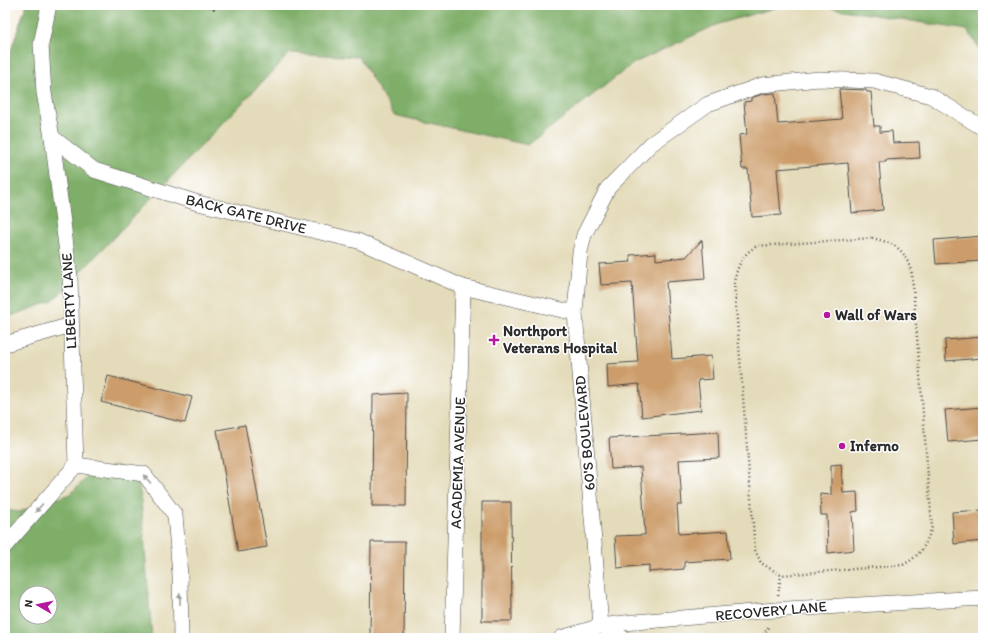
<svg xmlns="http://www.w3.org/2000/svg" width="988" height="643" viewBox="0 0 988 643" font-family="Itim,sans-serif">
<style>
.built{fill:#e4dbba;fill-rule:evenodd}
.forest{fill:#7eae68;stroke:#546c4a;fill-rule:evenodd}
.building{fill:#cc9d6b}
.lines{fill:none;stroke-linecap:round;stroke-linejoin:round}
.minor-casing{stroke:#4a4846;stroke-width:16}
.path{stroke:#4a4846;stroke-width:2.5;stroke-dasharray:1 3;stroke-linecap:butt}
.minor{stroke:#fff;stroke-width:15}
.oneway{fill:#a0a0a0}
.poi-dot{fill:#b5179e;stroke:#fff;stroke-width:1.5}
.labels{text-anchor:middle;stroke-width:3;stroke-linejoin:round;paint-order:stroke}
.street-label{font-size:15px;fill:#2b2b2b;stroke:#fff}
.poi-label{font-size:15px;font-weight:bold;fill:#2b2b2b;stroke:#fff;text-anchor:start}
</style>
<rect width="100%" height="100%" fill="#fff"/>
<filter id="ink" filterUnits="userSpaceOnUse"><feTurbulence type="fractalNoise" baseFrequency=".025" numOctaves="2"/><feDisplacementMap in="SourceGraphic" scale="8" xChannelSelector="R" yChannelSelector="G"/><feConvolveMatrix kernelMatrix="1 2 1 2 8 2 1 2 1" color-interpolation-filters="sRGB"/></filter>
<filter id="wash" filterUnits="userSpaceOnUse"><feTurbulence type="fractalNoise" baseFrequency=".012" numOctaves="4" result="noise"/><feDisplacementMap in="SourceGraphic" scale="16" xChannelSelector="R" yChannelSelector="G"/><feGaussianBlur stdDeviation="0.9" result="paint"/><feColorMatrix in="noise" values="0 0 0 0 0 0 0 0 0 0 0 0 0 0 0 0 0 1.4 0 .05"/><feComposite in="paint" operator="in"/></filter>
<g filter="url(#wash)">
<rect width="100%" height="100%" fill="#faefe1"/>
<path class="built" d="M 742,5 L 983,5 L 983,638 L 5,638 L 5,87 L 619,12 ZM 26,593 L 50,593 L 50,617 L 26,617 Z"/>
<g class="forest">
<path d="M 26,5 L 785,5 L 718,24 L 634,63 L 528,145 L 394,115 L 359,57 L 290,53 L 53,301 L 5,318 L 5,68 Z"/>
<path d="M 813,5 L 983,5 L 983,53 L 967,30 Z"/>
<path d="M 116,465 L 138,481 L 141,499 L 152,638 L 5,638 L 5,510 L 19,512 L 70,494 L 88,476 ZM 26,593 L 50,593 L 50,617 L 26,617 Z"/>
</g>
<g id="blocks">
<g class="building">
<path d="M 839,89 L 866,90 L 867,92 L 871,92 L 874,126 L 880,126 L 880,132 L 892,131 L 893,143 L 919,142 L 920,158 L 886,160 L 886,162 L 879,162 L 883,210 L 852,213 L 848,163 L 777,169 L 781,215 L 752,217 L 748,169 L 742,169 L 739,135 L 747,134 L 744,102 L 751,101 L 751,98 L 763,94 L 775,93 L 778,124 L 842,119 Z"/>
<path d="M 983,236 L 983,261 L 936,264 L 934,240 Z"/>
<path d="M 702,240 L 705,279 L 666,282 L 672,359 L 711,356 L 713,379 L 698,380 L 701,410 L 642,417 L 639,384 L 608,387 L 607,364 L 638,362 L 632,283 L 601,285 L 599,264 L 631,262 L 630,255 L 656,253 L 656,260 L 686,257 Z"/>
<path d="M 983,337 L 983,358 L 946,361 L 945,340 Z"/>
<path d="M 108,376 L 192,397 L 185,423 L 101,402 Z"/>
<path d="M 407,393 L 406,506 L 372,506 L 373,395 Z"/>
<path d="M 983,407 L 983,439 L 948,442 L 945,410 Z"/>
<path d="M 245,425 L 267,547 L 238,552 L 217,430 Z"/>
<path d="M 718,432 L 719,458 L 679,460 L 682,505 L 677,505 L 679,534 L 728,531 L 730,559 L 684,562 L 684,569 L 649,572 L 649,565 L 617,568 L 615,536 L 645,535 L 641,467 L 611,469 L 609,438 Z"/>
<path d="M 841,464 L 843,493 L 857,492 L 858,511 L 852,512 L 854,550 L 828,553 L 827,515 L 821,515 L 820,494 L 831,495 L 831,465 Z"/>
<path d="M 482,502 L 511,502 L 512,621 L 482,621 Z"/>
<path d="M 983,510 L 983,541 L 954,544 L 952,512 Z"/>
<path d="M 371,542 L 405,542 L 404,638 L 370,638 Z"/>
</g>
</g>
</g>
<g filter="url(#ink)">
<use href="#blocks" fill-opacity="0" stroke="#4a4846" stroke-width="1"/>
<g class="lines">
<g class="minor-casing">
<g id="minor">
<path d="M 49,5 L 41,44 L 44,93 L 52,137 L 70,277 L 76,465"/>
<path d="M 52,137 L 94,170 L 198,203 L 358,241 L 463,287 L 575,313"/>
<path d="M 5,344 L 71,325"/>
<path d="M 5,546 L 76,465 L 144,474 L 175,515 L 180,575 L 181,638"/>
<path d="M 601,626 L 575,313 L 580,252 L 584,235 L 608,188 L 651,144 L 708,104 L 762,85 L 819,79 L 874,81 L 931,96 L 983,128"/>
<path d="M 601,626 L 623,638"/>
<path d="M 452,638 L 463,287"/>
<path d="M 561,638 L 601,626 L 624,623 L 787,609 L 983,598"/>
</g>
</g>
<g class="path">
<path d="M 206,5 L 214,9 L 213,5"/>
<path d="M 872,238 C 897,244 905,249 912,274 L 932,527 C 925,547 921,555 903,565 L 781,575 L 761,563 L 755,550 L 734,282 C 738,265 742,254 757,246 Z"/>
<path d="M 778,595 L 781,575"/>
<path d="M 761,638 L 770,625"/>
</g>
<use href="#minor" class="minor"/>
</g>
<defs><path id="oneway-solid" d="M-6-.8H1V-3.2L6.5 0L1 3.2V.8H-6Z"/></defs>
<g class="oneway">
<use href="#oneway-solid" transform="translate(147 479) rotate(-132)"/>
<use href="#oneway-solid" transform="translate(39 508) rotate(131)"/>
<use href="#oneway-solid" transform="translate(180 599) rotate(-91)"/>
</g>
</g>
<g class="poi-dot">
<circle cx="827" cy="315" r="4"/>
<path d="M492 334h4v4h4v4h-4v4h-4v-4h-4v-4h4z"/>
<circle cx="842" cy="446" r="4"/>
</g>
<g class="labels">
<g class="street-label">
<text transform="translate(246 214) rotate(14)" y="5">BACK GATE DRIVE</text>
<text transform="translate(69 301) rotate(-93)" y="5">LIBERTY LANE</text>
<text transform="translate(585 433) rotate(-95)" y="5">60'S BOULEVARD</text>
<text transform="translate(458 463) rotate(-88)" y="5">ACADEMIA AVENUE</text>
<text transform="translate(771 611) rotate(-5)" y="5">RECOVERY LANE</text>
</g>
<g class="poi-label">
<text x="835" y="320">Wall of Wars</text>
<text x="503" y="336">Northport<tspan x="503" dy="17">Veterans Hospital</tspan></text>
<text x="850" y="451">Inferno</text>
</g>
</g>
<rect width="988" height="643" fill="none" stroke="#fff" stroke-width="20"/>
<g transform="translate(38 605) rotate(279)"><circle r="19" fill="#ffffff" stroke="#aaaaaa"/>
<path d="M0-3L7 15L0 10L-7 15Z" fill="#b5179e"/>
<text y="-6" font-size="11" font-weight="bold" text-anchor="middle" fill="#2b2b2b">N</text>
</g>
</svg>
